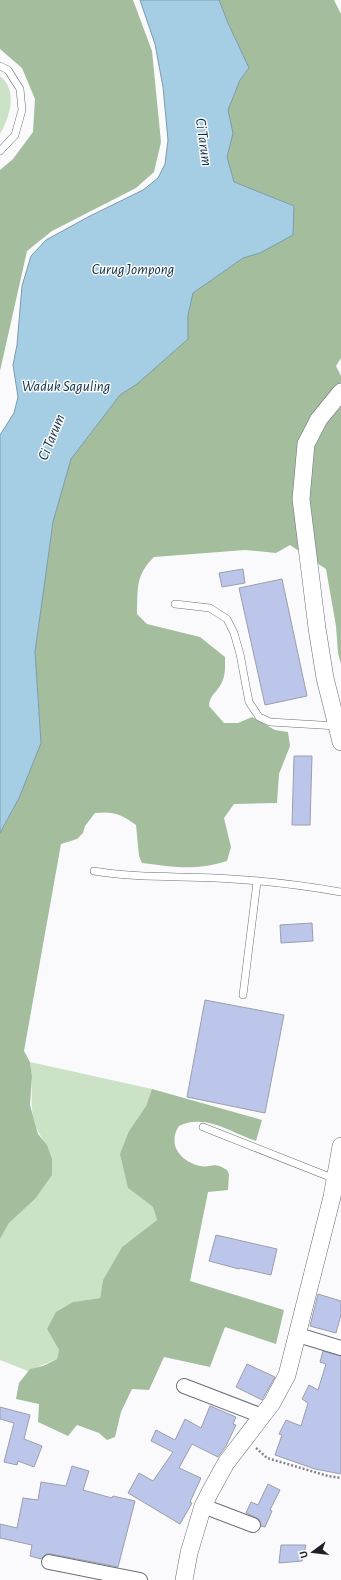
<svg xmlns="http://www.w3.org/2000/svg" width="341" height="1580" viewBox="0 0 341 1580" font-family="'Alegreya Sans',sans-serif">
<style>
.green{fill:#cbe2c6}
.forest{fill:#a3bd9d}
.water{fill:#a5cee4;stroke:#7d9aab}
.building{fill:#bcc5ea;stroke:#9c9faa}
.lines{fill:none;stroke-linecap:round;stroke-linejoin:round}
.service-casing{stroke:#6b6e78;stroke-width:8}
.minor-casing{stroke:#6b6e78;stroke-width:16}
.tertiary-casing{stroke:#6b6e78;stroke-width:18}
.path{stroke:#848489;stroke-width:2.5;stroke-dasharray:2 2;stroke-linecap:butt}
.service{stroke:#fff;stroke-width:7}
.minor{stroke:#fff;stroke-width:14}
.tertiary{stroke:#fff;stroke-width:17}
.labels{text-anchor:middle;stroke-width:3;stroke-linejoin:round;paint-order:stroke}
.water-label{font-size:15px;font-style:italic;fill:#0b2e3f;stroke:#fafafd}
</style>
<rect width="100%" height="100%" fill="#fafafd"/>
<g class="green">
<path d="M 0,76 C 18,90 10,117 0,134 Z"/>
<path d="M 30,1062 L 152,1089 L 146,1106 L 129,1131 L 128,1188 L 153,1207 L 157,1220 L 122,1247 L 103,1280 L 100,1298 L 73,1302 L 47,1329 L 59,1350 L 57,1359 L 28,1371 L 0,1360 L 0,1239 L 9,1223 L 35,1199 L 47,1145 C 23,1114 36,1096 30,1062 Z"/>
</g>
<g class="forest">
<path d="M 0,0 L 133,0 L 152,51 L 161,142 L 154,172 L 136,188 L 52,231 L 27,251 L 0,371 L 0,170 L 13,159 L 33,132 L 35,99 L 22,68 L 0,49 Z"/>
<path d="M 219,0 L 334,0 L 341,14 L 341,358 L 336,366 L 341,376 L 341,664 L 338,653 L 336,626 L 326,569 L 290,545 L 276,553 L 245,550 L 154,557 C 135,576 138,588 137,614 L 147,624 L 200,637 L 225,657 C 225,668 226,676 220,686 C 214,695 210,695 209,706 L 224,723 L 238,723 L 252,717 L 275,730 L 288,732 L 290,746 L 279,774 L 277,803 L 234,804 L 224,818 L 231,847 L 227,861 C 195,871 174,867 142,863 L 139,856 L 136,825 C 121,814 114,811 95,813 L 85,826 L 83,833 L 77,839 L 61,844 L 24,1051 L 30,1062 L 32,1076 L 30,1105 L 34,1120 L 38,1134 L 47,1145 L 52,1159 L 52,1175 L 35,1199 L 9,1223 L 0,1239 L 0,833 L 19,798 L 41,743 L 35,652 L 53,522 L 71,459 L 120,395 L 137,384 L 188,339 L 188,315 L 193,293 L 243,258 L 260,253 L 274,244 L 294,206 L 234,182 L 227,157 L 232,136 L 228,110 L 240,80 L 249,68 L 228,23 Z"/>
<path d="M 152,1089 L 262,1120 L 256,1141 C 237,1135 215,1120 194,1122 C 189,1122 183,1124 179,1126 C 167,1144 180,1161 200,1166 C 212,1168 213,1161 227,1170 L 229,1174 L 228,1190 L 208,1192 L 190,1281 L 284,1310 L 276,1344 L 225,1327 L 210,1367 L 164,1357 L 149,1390 L 132,1389 L 121,1412 L 115,1437 L 107,1440 L 99,1433 L 77,1425 L 68,1436 L 38,1422 L 39,1404 L 16,1399 L 19,1383 L 30,1369 L 43,1366 L 57,1359 L 59,1350 L 47,1329 L 56,1312 L 73,1302 L 100,1298 L 103,1280 L 122,1247 L 157,1220 L 153,1207 L 128,1188 L 120,1154 L 129,1131 L 146,1106 Z"/>
</g>
<path class="water" d="M 140,0 L 219,0 L 228,23 L 249,68 L 240,80 L 228,110 L 233,133 L 227,157 L 234,182 L 294,206 L 293,235 L 260,253 L 243,258 L 193,293 L 188,315 L 188,339 L 137,384 L 120,395 L 71,459 L 53,522 L 35,652 L 41,743 L 19,798 L 0,833 L 0,435 L 14,413 L 18,397 L 13,365 L 17,345 L 22,286 L 31,256 L 46,240 L 88,217 L 143,190 L 158,178 L 165,164 L 168,140 L 163,87 L 155,44 Z"/>
<g class="building">
<path d="M 243,569 L 245,583 L 222,587 L 219,573 Z"/>
<path d="M 282,579 L 307,696 L 265,705 L 239,588 Z"/>
<path d="M 294,756 L 312,756 L 310,825 L 292,825 Z"/>
<path d="M 312,923 L 313,941 L 281,943 L 280,925 Z"/>
<path d="M 205,1000 L 284,1015 L 265,1113 L 187,1097 Z"/>
<path d="M 216,1235 L 277,1249 L 271,1275 L 240,1268 L 239,1269 L 209,1261 Z"/>
<path d="M 318,1294 L 341,1301 L 341,1315 L 336,1333 L 310,1326 Z"/>
<path d="M 323,1351 L 341,1356 L 341,1474 L 315,1469 L 275,1455 L 282,1435 L 279,1434 L 286,1420 L 301,1426 L 308,1403 L 302,1399 L 309,1385 L 318,1390 L 326,1364 L 320,1362 Z"/>
<path d="M 247,1364 L 275,1377 L 262,1400 L 236,1387 Z"/>
<path d="M 210,1406 L 236,1417 L 233,1424 L 236,1425 L 226,1446 L 218,1457 L 192,1444 L 179,1468 L 201,1478 L 190,1502 L 192,1503 L 180,1524 L 128,1493 L 139,1473 L 153,1481 L 173,1452 L 151,1441 L 156,1430 L 175,1440 L 185,1419 L 201,1428 Z"/>
<path d="M 0,1407 L 30,1415 L 24,1439 L 42,1446 L 34,1467 L 18,1461 L 17,1465 L 4,1462 L 14,1423 L 0,1419 Z"/>
<path d="M 72,1466 L 89,1471 L 83,1490 L 112,1498 L 113,1496 L 135,1501 L 118,1567 L 51,1554 L 46,1554 L 41,1559 L 30,1556 L 32,1545 L 0,1538 L 0,1524 L 17,1528 L 23,1498 L 38,1500 L 41,1482 L 66,1486 Z"/>
<path d="M 268,1484 L 280,1490 L 270,1510 L 272,1511 L 265,1527 L 261,1526 L 259,1519 L 246,1513 L 251,1502 L 258,1505 Z"/>
<path d="M 281,1545 L 306,1545 L 302,1561 L 279,1563 Z"/>
</g>
<g class="lines">
<g class="service-casing">
<g id="service">
<path d="M 0,66 L 8,70 L 20,89 L 22,110 L 15,135 L 0,151"/>
<path d="M 175,604 L 210,608 L 227,619 L 234,633 L 240,654 L 249,702 L 259,717 L 270,722 L 337,726"/>
<path d="M 94,871 C 135,878 175,876 216,878 C 258,880 300,885 341,892"/>
<path d="M 243,995 L 257,882"/>
<path d="M 203,1127 L 335,1179"/>
</g>
</g>
<g class="minor-casing">
<g id="minor">
<path d="M 298,1335 L 341,1348"/>
<path d="M 184,1386 L 262,1416"/>
<path d="M 203,1506 L 253,1525"/>
<path d="M 49,1562 L 140,1580"/>
</g>
</g>
<g class="tertiary-casing">
<g id="tertiary">
<path d="M 341,392 L 319,419 L 306,444 L 301,499 L 317,628 L 325,678 L 341,742"/>
<path d="M 184,1580 L 189,1553 L 203,1506 L 210,1492 L 226,1463 L 272,1403 L 287,1375 L 332,1197 L 341,1146"/>
</g>
</g>
<path class="path" d="M 256,1448 L 267,1458 L 328,1476 L 341,1478"/>
<use href="#service" class="service"/>
<use href="#minor" class="minor"/>
<use href="#tertiary" class="tertiary"/>
</g>
<g class="labels">
<g class="water-label">
<text transform="translate(204 142) rotate(82)" y="5">Ci Tarum</text>
<text x="133" y="274">Curug Jompong</text>
<text x="66" y="391">Waduk Saguling</text>
<text transform="translate(51 437) rotate(-68)" y="5">Ci Tarum</text>
</g>
</g>
<g transform="translate(313 1552) rotate(255)" stroke="#fafafd" stroke-width="3" paint-order="stroke">
<path d="M0-3L7 15L0 10L-7 15Z" fill="#1f2025"/>
<text y="-6" font-size="11" font-weight="bold" text-anchor="middle" fill="#1f2025">U</text>
</g>
</svg>
